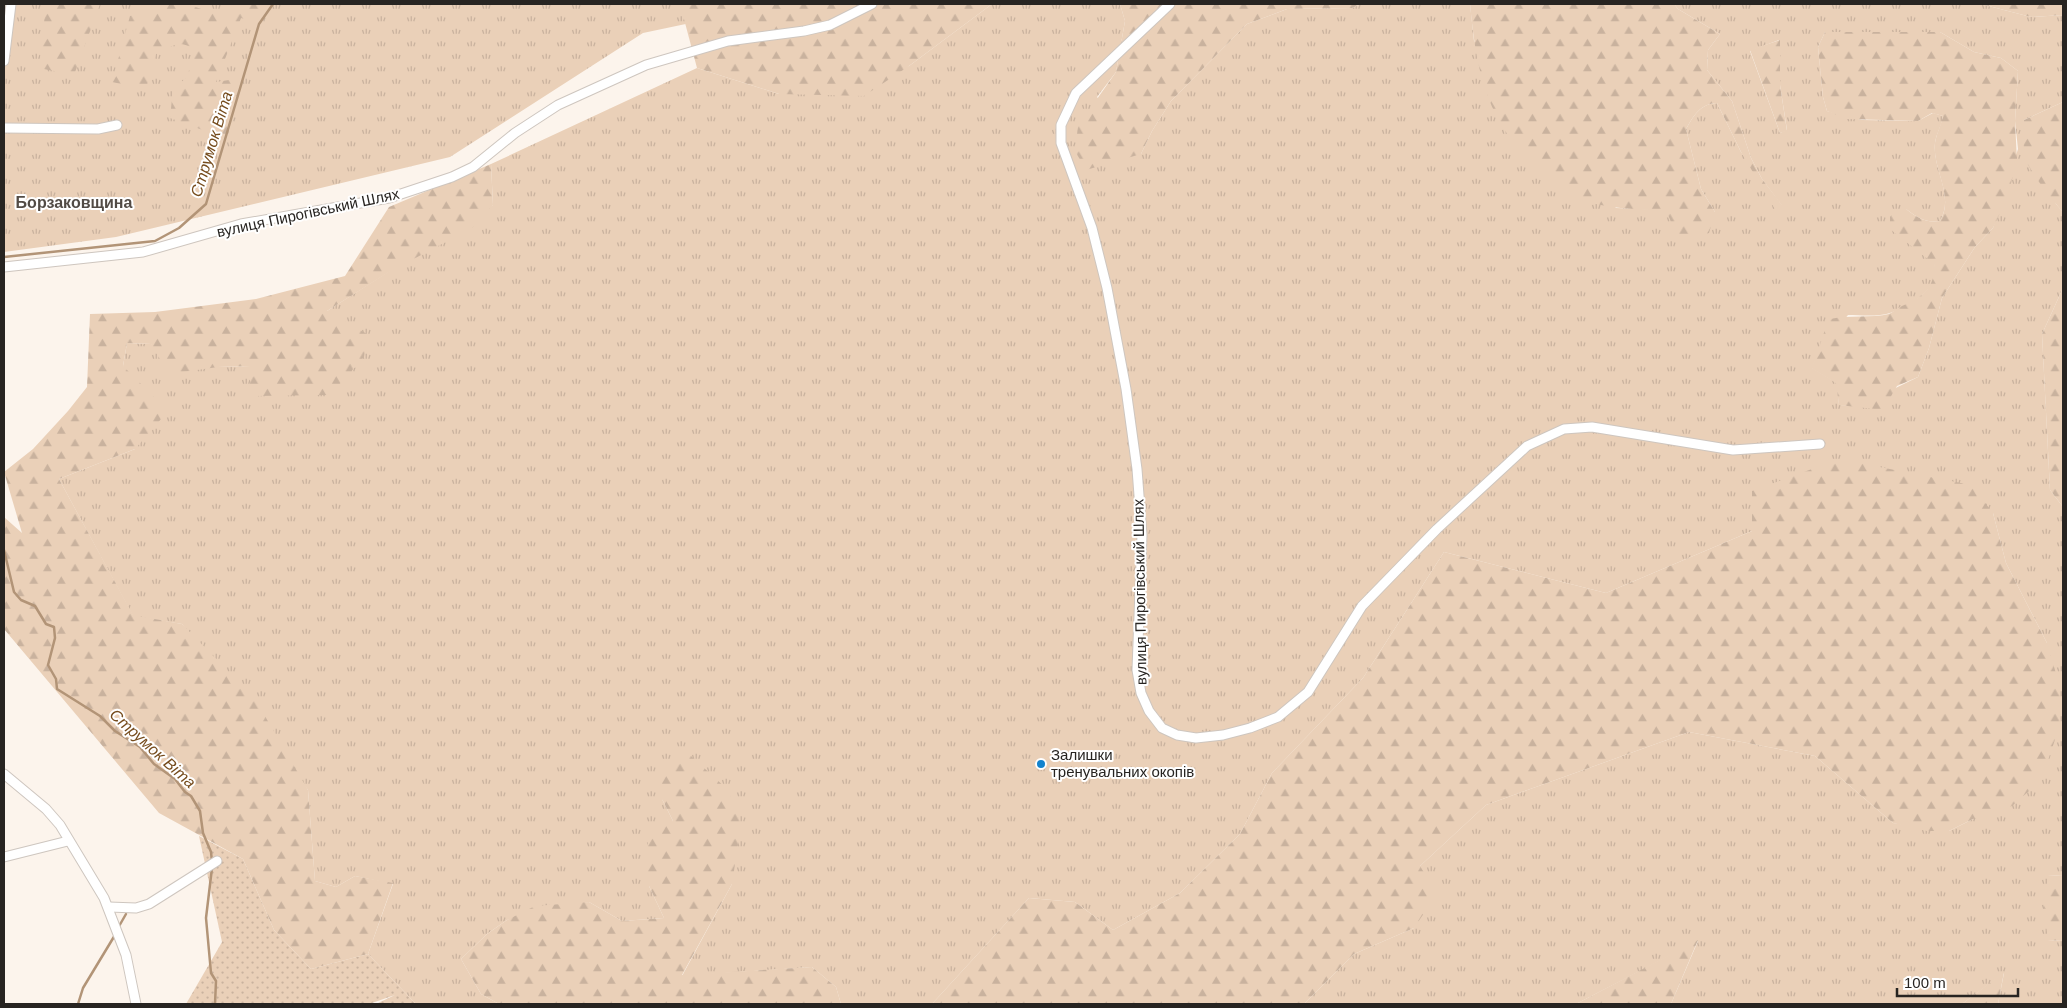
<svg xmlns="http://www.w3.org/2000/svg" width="2067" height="1008" viewBox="0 0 2067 1008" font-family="Helvetica,sans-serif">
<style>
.grass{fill:url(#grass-tufts);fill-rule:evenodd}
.forest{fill:url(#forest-firs)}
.garden{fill:url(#garden-dots)}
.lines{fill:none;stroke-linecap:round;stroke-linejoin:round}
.stream{stroke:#b29477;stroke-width:2.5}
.minor-casing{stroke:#cec6bf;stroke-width:11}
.minor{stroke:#fff;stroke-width:9}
.poi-dot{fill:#1383cd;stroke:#fff;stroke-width:2}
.labels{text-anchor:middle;stroke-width:4;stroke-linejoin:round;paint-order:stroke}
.street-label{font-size:15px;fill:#272421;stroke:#fff}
.poi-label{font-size:15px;fill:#272421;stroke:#fff;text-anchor:start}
.water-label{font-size:16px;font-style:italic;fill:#764c1d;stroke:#fff}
.neighbourhood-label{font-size:16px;font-weight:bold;fill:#524b45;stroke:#fff}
</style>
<defs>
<pattern id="grass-tufts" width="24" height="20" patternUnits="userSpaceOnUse" patternTransform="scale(1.25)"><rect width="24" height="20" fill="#ead0b8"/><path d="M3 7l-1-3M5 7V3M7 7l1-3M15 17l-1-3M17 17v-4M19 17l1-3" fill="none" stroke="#c9b29e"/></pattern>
<pattern id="forest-firs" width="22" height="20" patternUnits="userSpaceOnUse" patternTransform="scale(1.25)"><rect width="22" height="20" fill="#ead0b8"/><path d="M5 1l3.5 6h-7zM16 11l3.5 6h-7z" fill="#c9b29e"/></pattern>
<pattern id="garden-dots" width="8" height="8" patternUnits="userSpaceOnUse" patternTransform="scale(1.25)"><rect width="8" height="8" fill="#ead0b8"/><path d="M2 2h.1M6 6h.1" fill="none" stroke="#c9b29e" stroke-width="1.8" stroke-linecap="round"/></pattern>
</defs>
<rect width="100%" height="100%" fill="#fcf4ec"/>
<g class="grass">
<path d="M 4,4 L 780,4 L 643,33 L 450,157 L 116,237 L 4,252 Z"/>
<path d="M 992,4 L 1120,4 L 1125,21 L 1116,72 L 1097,97 L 1141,154 L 1152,131 L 1171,101 L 1247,24 L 1287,9 L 1352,8 L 1361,4 L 1470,4 L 1474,41 L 1616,208 L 1715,212 L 1701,189 L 1686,129 C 1694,115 1700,104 1717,103 L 1741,152 L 1783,207 L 1762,179 L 1751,158 L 1732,101 L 1707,70 L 1708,50 L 1720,34 L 1678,9 L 1674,4 L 1981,4 L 2031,17 L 2063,15 L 2063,102 L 2024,120 L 2056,204 L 2063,212 L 2063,288 L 2042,334 L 2050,490 L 2063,507 L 2063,876 L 2048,875 L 2048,940 L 2063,941 L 2063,1004 L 1998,1004 L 2004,973 L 1962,1004 L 1671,1004 L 1698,941 L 1576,1004 L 1304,1004 L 1354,954 L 1414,928 L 1420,866 L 1486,805 L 1689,732 L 1815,756 L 1893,823 L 1949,831 L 1973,819 L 2047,643 L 2006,563 L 1993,513 L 1752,531 L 1606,593 L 1444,552 L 1363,678 L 1272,773 L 1240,834 L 1180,893 L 1113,930 L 1075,902 L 1029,898 L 932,1004 L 841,1004 L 836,987 L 812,967 L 682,976 L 732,884 L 662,799 L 673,821 L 649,886 L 664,918 L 622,921 L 589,902 L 507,920 L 487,934 L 461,959 L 481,994 L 499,1004 L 416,1004 L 368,954 L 393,884 L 355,876 L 336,887 L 315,881 L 308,790 L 182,624 L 133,616 L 59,479 L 135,449 L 123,366 L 127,343 L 151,344 L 218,367 L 250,366 L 250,396 L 327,311 L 493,205 L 491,164 L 697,68 L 779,94 L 909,66 ZM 1825,32 L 1940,32 L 1974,52 L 2001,58 L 2018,71 L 2015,121 L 2018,149 L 1993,228 L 1975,247 L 1942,298 L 1929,348 L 1918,377 L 1859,406 L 1839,405 L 1837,383 L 1812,368 L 1820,350 L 1848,315 C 1860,315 1878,317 1890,313 C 1909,306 1942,289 1934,263 C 1929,245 1915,226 1906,209 C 1918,218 1925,223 1940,221 C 1955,195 1932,169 1935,143 C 1936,134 1942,125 1943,116 L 1933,113 L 1918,121 L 1862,120 L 1827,111 L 1823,97 L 1818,47 ZM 1779,40 L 1780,85 L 1787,130 L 1780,133 L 1750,51 Z"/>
</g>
<g class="forest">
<path d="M 46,4 L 100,4 L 74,75 L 39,68 Z"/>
<path d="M 152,4 L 187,4 L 204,10 L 234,10 L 236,4 L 273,4 L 259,24 L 241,18 L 216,82 L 242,78 L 227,139 L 170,118 L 173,89 L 186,78 L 196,52 C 183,38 171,46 156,54 L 146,89 L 112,82 L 130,16 L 148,11 Z"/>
<path d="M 680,4 L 992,4 L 909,66 L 864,96 L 779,94 L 697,68 Z"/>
<path d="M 1120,4 L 1361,4 L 1352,8 L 1287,9 L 1247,24 L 1171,101 L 1152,131 L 1141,154 L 1086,170 L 1075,151 L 1078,126 L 1116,72 L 1125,21 Z"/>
<path d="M 1470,4 L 1674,4 L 1678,9 L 1720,34 L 1708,50 L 1707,70 L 1732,101 L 1751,158 L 1762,179 L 1783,207 L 1782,211 L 1776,211 L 1741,152 L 1717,103 C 1700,104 1694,115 1686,129 L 1701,189 L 1715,212 L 1709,233 L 1681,242 L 1666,211 C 1636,209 1605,209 1576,198 C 1567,194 1557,183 1549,177 C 1488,129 1477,77 1470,4 Z"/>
<path d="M 1981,4 L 2063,4 L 2063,15 L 2031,17 Z"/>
<path d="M 1825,32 L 1940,32 L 1974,52 L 2001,58 L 2018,71 L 2015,121 L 2017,161 L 2007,198 L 1993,228 L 1975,247 L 1942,298 L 1929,348 L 1918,377 L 1897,386 L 1883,410 L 1839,405 L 1836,383 L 1811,368 C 1820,352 1821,335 1830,319 C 1849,315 1873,318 1889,314 C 1893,312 1898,308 1902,306 C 1922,298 1936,287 1934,264 L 1890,229 L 1890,217 L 1895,210 L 1906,209 C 1918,218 1925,223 1940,221 C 1955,196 1932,169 1935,143 C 1936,135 1941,125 1943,116 L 1932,113 L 1918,121 L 1847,119 L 1827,111 L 1823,97 L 1818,47 Z"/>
<path d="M 1780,40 L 1780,85 L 1787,131 L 1780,133 L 1750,50 Z"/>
<path d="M 2063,102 L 2063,212 C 2054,202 2030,172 2026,160 C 2022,147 2024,133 2024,120 Z"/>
<path d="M 491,164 L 493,205 L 472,228 L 389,272 L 327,311 L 367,334 L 364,357 L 330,395 L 250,396 L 250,366 L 218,367 L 169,374 L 151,344 L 127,343 L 123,366 L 168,411 L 135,449 L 59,479 L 133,615 L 182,624 L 255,699 L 308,790 L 315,881 L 336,887 L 355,876 L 393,883 L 368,954 L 311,969 L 274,930 L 243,859 L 159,813 L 4,629 L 4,517 L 22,533 L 4,472 L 33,449 L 68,411 L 87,387 L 90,314 L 155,312 L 256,299 L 345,276 L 389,207 Z"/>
<path d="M 2063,288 L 2063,507 L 2050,490 L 2042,334 Z"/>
<path d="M 1839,459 L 1971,485 L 1993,513 L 2006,563 L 2047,643 L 2060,687 L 2060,725 L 2045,769 L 2029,791 L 2012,806 L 1973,819 L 1949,831 L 1927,831 L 1893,823 L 1815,756 L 1689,732 L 1486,805 L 1420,866 L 1437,894 L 1414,928 L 1354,954 L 1304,1004 L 932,1004 L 1029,898 L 1075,902 L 1113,930 L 1180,893 L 1240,834 L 1272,773 L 1363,678 L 1444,552 L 1606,593 L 1752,531 L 1752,491 Z"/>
<path d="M 691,756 L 728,790 L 741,824 L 732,884 L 682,975 L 812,967 L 836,987 L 841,1004 L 499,1004 L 481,994 L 461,959 L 487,934 L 507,920 L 535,906 L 589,902 L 622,921 L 664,918 L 649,886 L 643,865 L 651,829 L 673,821 L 662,799 L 658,779 L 669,764 Z"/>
<path d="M 2048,875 L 2063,876 L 2063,941 L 2048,940 L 2044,908 Z"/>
<path d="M 1698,940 L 1671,1004 L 1576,1004 Z"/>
<path d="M 2004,972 L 1998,1004 L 1962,1004 Z"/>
</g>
<path class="garden" d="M 199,836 L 243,859 L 274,930 L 311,969 L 368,954 L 416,1004 L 376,1004 L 395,995 L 369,1004 L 186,1004 L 222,942 Z"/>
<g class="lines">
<g class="stream">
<path d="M 4,257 L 155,241 L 179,228 L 206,204 L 259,24 L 273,4"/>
<path d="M 4,550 L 14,592 L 21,600 L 35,606 L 46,624 L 54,627 L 55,638 L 48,665 L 56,679 L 57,689 L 100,716 L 115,731 L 140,747 L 154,764 L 175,779 L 185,792 L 191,796 L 200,811 L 203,833 L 211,852 L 212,862"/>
<path d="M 212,868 L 206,918 L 211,973 L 216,981 L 215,1004"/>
<path d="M 118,928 L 126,914"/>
<path d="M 78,1004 L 83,988 L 115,935"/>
</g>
<g class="minor-casing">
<g id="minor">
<path d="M 1170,4 L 1076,93 L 1061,125 L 1061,143 L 1092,228 L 1107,288 L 1126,389 L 1137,469 L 1142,535 L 1137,670 L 1141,693 L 1149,711 L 1162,728 L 1177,735 L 1196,738 L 1223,735 L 1250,728 L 1278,717 L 1308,692 L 1362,606 L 1437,529 L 1527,446 L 1564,429 L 1592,427 L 1733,450 L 1820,444"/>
<path d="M 4,61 L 11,4"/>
<path d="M 4,128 L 98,129 L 117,125"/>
<path d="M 4,267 L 143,252 L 241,224 L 389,198 L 452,177 L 473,167 L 515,133 L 558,105 L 646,65 L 728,41 L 804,31 L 830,25 L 872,4"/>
<path d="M 4,774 L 46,809 L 60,825 L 104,898 L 126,955 L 136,1004"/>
<path d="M 4,857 L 68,841"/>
<path d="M 109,907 L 136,908 L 149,904 L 217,861"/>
</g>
</g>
<use href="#minor" class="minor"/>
</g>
<circle class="poi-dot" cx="1041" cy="764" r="5"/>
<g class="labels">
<g class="street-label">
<text transform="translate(308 213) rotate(-12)" y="5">вулиця Пирогівський Шлях</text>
<text transform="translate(1140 592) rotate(-91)" y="5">вулиця Пирогівський Шлях</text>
</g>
<g class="poi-label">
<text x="1051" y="760">Залишки<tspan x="1051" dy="17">тренувальних окопів</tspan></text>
</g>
<g class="water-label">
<text transform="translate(211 144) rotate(-73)" y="6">Струмок Віта</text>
<text transform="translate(153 748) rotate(42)" y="6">Струмок Віта</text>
</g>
<g class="neighbourhood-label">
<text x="74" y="208">Борзаковщина</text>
</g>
</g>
<rect width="2067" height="1008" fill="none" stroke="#272421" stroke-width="10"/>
<path d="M1897 988v8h121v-8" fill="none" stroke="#272421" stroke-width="2.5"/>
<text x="1904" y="988" font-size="15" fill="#272421" stroke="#ffffff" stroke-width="4" paint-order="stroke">100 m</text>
</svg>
